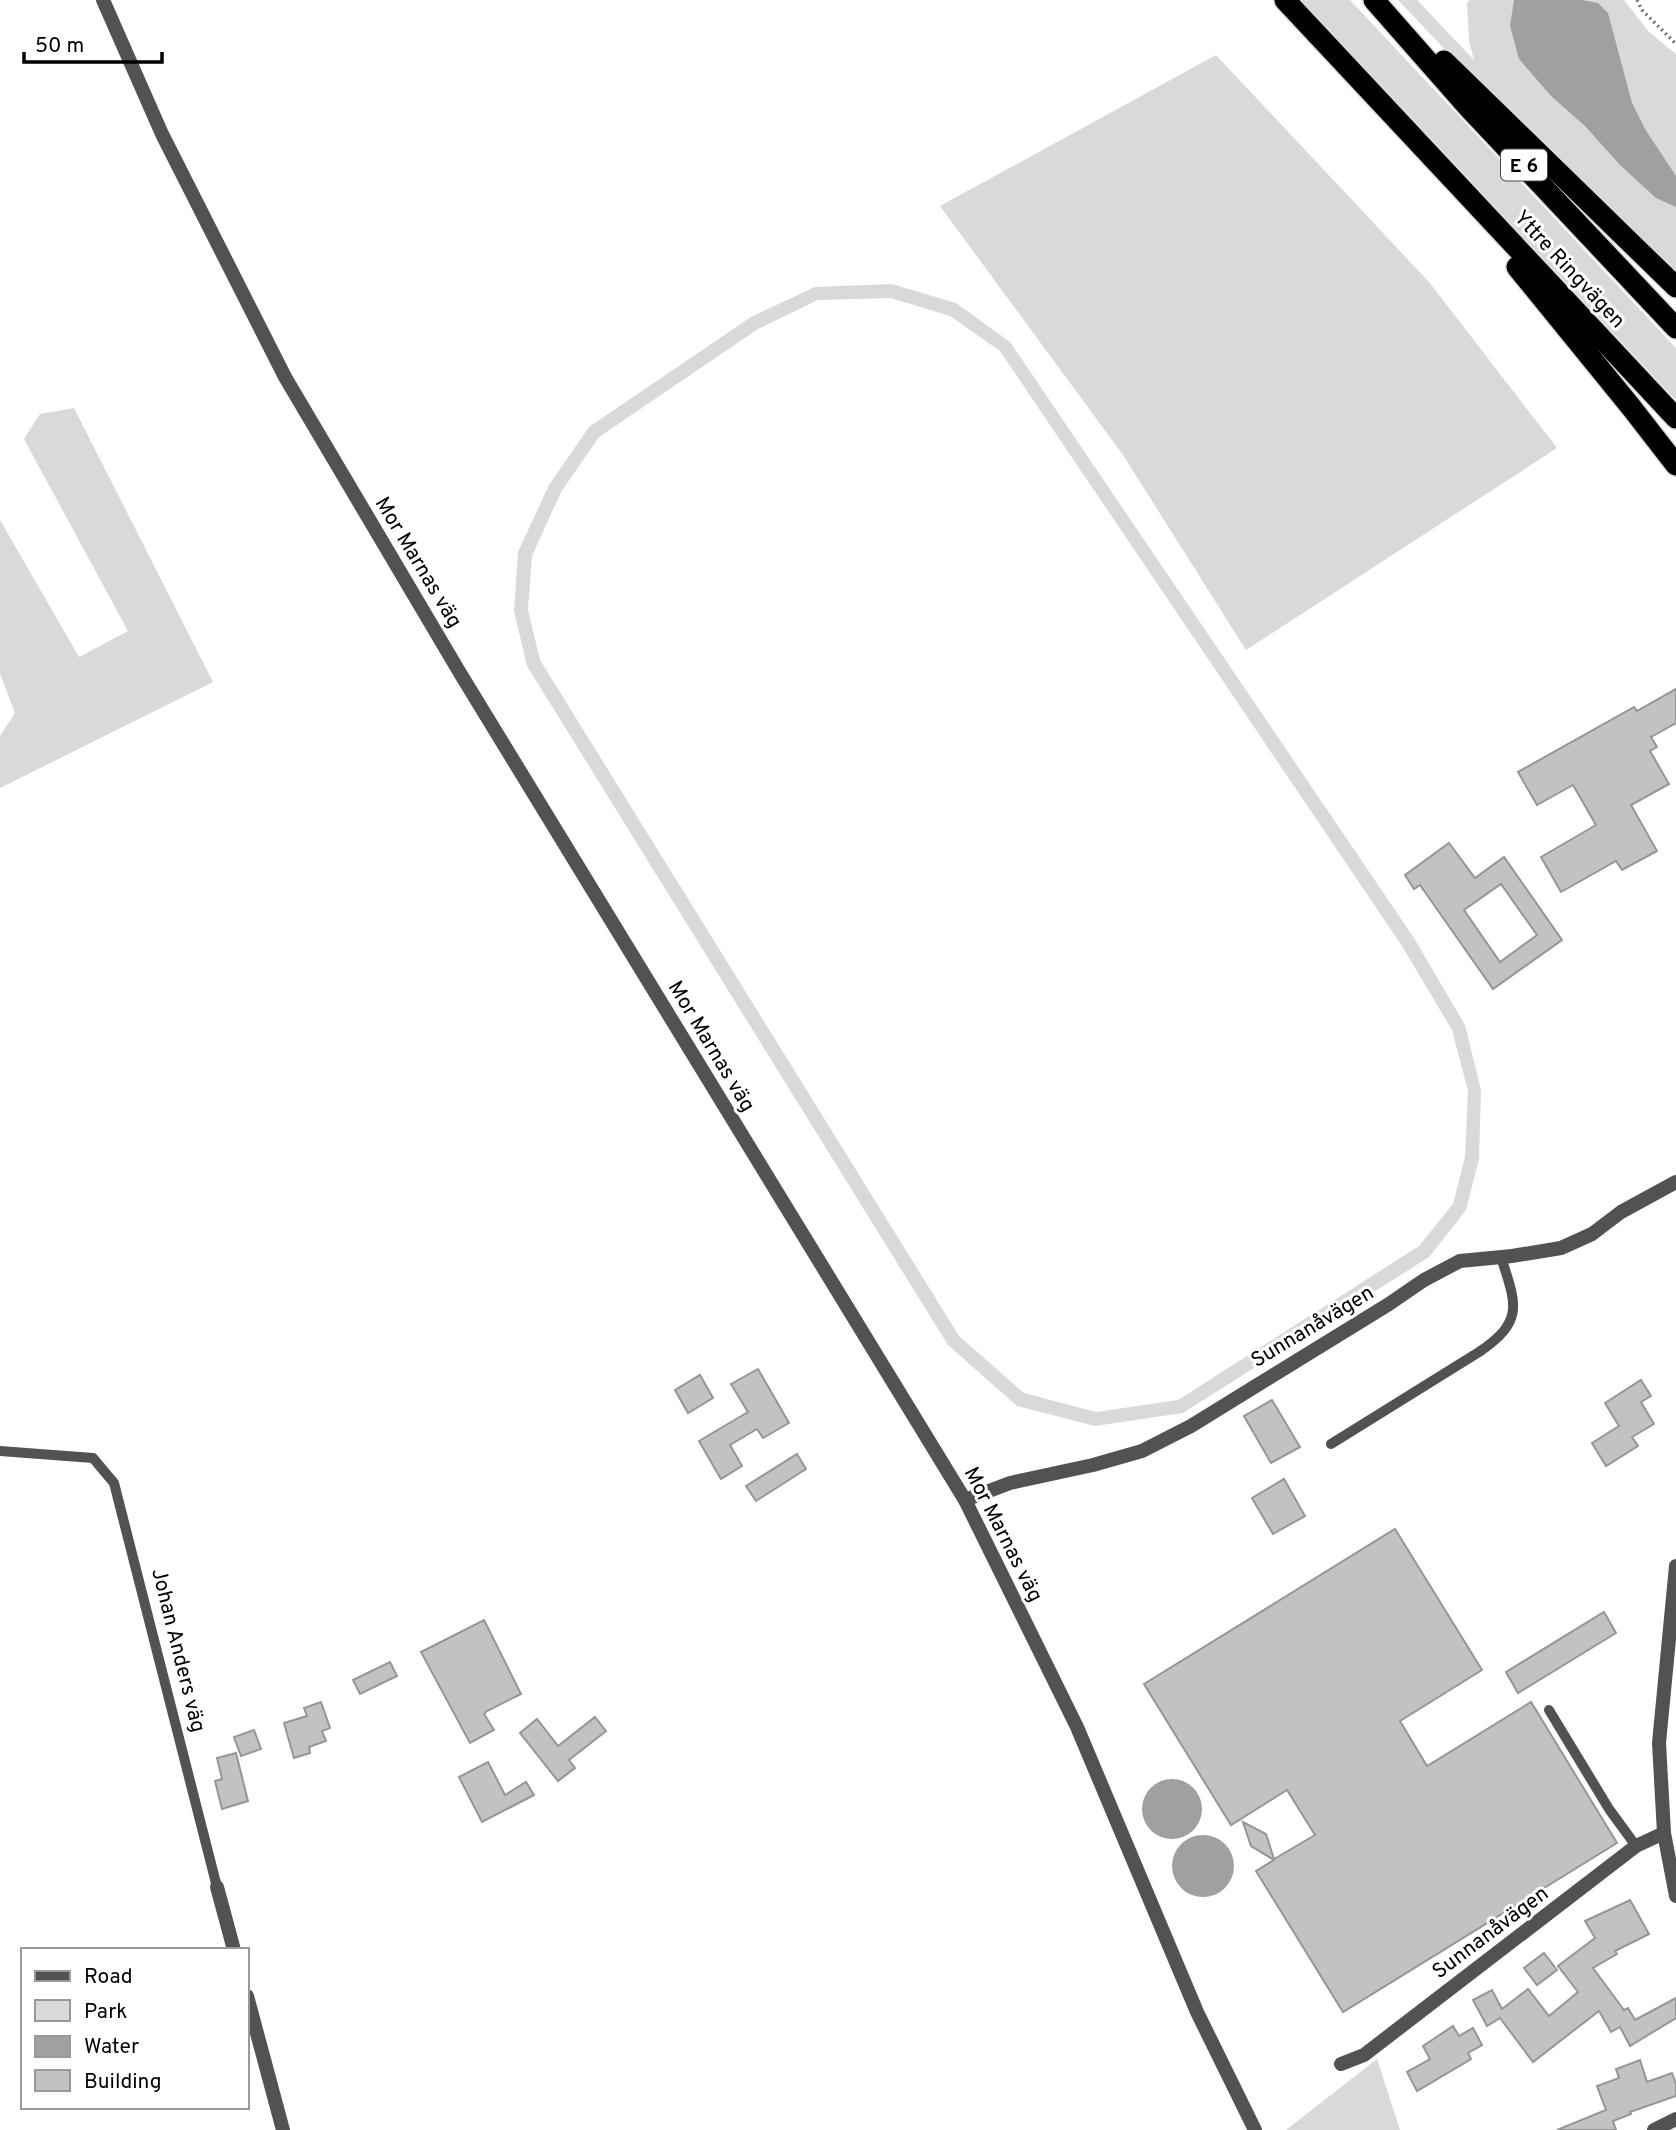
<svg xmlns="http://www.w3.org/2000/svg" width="1676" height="2130" viewBox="0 0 1676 2130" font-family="Overpass,sans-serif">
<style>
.green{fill:#d9d9d9;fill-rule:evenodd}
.water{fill:#a0a0a0}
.building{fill:#c2c2c2;stroke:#969696;stroke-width:2;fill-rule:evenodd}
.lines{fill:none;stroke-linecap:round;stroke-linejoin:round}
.motorway-casing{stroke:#dbdbdb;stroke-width:24}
.path{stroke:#747474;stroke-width:3.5;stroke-dasharray:2 3.5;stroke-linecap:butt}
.service{stroke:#525252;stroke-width:10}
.minor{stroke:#525252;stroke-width:14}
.tertiary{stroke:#525252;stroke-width:14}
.motorway{stroke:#000;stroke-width:21}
.labels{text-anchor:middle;stroke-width:6;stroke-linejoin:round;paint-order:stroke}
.shield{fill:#fff;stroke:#4c4c4c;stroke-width:2}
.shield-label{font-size:19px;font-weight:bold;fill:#000}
.street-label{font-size:21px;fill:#000;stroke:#fff}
</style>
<rect width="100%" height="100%" fill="#fff"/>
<g class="green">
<path d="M 1301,0 L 1350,0 L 1648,318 L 1676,348 L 1676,400 Z"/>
<path d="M 1398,0 L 1417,0 L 1474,60 L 1469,41 L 1467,3 L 1470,0 L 1624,0 L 1649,32 L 1676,54 L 1676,279 L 1489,96 Z"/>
<path d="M 1216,55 L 1429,282 L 1557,448 L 1246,650 L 1123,455 L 940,206 Z"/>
<path d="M 892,284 L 956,303 L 1010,342 L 1414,938 L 1465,1025 L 1481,1090 L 1479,1159 L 1466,1210 L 1429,1257 L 1183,1413 L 1095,1426 L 1017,1406 L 948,1345 L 527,666 L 514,611 L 518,552 L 549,485 L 589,427 L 751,317 L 815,287 ZM 891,298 L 950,316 L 1000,351 L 1402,946 L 1452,1030 L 1468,1091 L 1465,1157 L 1453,1204 L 1419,1246 L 1178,1400 L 1096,1412 L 1024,1393 L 959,1336 L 540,660 L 528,610 L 532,556 L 561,492 L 599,437 L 758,329 L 818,300 Z"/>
<path d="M 74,408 L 213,682 L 0,788 L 0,736 L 15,713 L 0,674 L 0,520 L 79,657 L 128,631 L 24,439 L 40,414 Z"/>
<path d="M 1377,2059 L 1400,2130 L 1286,2130 Z"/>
</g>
<g class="water">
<path d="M 1514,0 L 1582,0 L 1598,3 L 1608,13 L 1632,103 L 1645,129 L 1676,176 L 1676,207 L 1656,198 L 1620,165 L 1585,126 L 1551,96 L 1519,59 L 1510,26 Z"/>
<circle cx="1172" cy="1809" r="30"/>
<circle cx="1203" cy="1866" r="31"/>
</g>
<g class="building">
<path d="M 1676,689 L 1676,723 L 1651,737 L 1657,747 L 1650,751 L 1669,784 L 1631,805 L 1657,851 L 1622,870 L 1616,861 L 1561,892 L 1541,857 L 1596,825 L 1573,785 L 1537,805 L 1518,772 L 1634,707 L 1637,711 Z"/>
<path d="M 1449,843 L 1475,878 L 1504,857 L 1562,940 L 1493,989 L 1420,885 L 1414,889 L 1405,875 ZM 1501,884 L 1537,935 L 1500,962 L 1464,910 Z"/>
<path d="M 758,1369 L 789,1423 L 763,1438 L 757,1429 L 730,1445 L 742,1466 L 721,1479 L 699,1441 L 748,1412 L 731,1384 Z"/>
<path d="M 700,1375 L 713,1398 L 688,1413 L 675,1390 Z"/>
<path d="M 1641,1380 L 1651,1396 L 1641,1402 L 1654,1424 L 1632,1437 L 1638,1446 L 1606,1466 L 1592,1443 L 1619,1426 L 1605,1403 Z"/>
<path d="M 1272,1400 L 1300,1447 L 1271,1463 L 1244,1416 Z"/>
<path d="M 797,1454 L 806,1469 L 756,1501 L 746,1486 Z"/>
<path d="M 1284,1479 L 1305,1516 L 1273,1534 L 1252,1498 Z"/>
<path d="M 1395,1529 L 1482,1670 L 1400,1721 L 1427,1766 L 1531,1702 L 1617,1843 L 1343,2012 L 1256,1871 L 1274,1860 L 1251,1846 L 1243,1822 L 1266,1834 L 1274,1859 L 1315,1835 L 1287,1790 L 1231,1825 L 1144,1684 Z"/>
<path d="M 1604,1612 L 1616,1633 L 1518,1693 L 1506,1672 Z"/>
<path d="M 484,1620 L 521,1694 L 487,1711 L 484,1714 L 494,1730 L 470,1743 L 421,1652 Z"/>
<path d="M 390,1662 L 397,1676 L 360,1694 L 353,1680 Z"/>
<path d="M 321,1702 L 330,1728 L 322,1731 L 326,1741 L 309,1747 L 310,1753 L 294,1758 L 284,1723 L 307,1716 L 304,1708 Z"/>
<path d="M 595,1717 L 606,1731 L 569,1760 L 575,1768 L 558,1781 L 520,1733 L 537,1719 L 558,1746 Z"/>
<path d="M 254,1730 L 261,1749 L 241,1756 L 234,1737 Z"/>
<path d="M 236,1753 L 248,1801 L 222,1809 L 215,1781 L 222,1779 L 217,1758 Z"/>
<path d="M 488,1762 L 505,1795 L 526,1782 L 534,1795 L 482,1822 L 459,1777 Z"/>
<path d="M 1630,1900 L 1649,1934 L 1615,1951 L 1617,1954 L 1593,1968 L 1624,2010 L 1628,2008 L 1635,2020 L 1676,1998 L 1676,2018 L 1630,2046 L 1620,2027 L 1611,2032 L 1599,2011 L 1533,2062 L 1500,2018 L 1487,2026 L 1473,2000 L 1492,1990 L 1502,2009 L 1528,1989 L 1549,2016 L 1578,1992 L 1558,1966 L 1595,1938 L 1585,1921 Z"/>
<path d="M 1544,1953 L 1557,1970 L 1537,1985 L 1524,1968 Z"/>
<path d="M 1453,2026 L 1459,2036 L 1473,2028 L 1482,2045 L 1468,2053 L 1471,2059 L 1417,2091 L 1407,2072 L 1430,2059 L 1423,2046 Z"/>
<path d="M 1640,2060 L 1647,2082 L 1672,2073 L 1676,2084 L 1676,2096 L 1630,2112 L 1631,2114 L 1613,2121 L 1616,2130 L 1557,2130 L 1606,2110 L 1597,2086 L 1619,2078 L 1616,2069 Z"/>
</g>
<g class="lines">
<g class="motorway-casing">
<g id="motorway">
<path d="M 1285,0 L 1676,418"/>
<path d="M 1374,0 L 1468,107 L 1676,328"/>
<path d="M 1444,61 L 1676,287"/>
<path d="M 1517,267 L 1631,407 L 1676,465"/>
</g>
</g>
<path class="path" d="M 1637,0 L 1642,10 L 1676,44"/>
<g class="service">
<path d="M 1331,1444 L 1479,1352 C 1525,1321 1516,1304 1501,1257"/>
<path d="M 0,1451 L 93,1458 L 114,1483 L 217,1887"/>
<path d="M 1549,1710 L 1609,1809 L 1636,1846"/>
</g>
<g class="minor">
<path d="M 965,1500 L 1010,1483 L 1093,1465 L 1142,1451 L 1191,1426 L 1389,1304 L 1424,1280 L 1460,1261 L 1512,1256 L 1561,1248 L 1592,1234 L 1621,1212 L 1676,1182"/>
<path d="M 1676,1566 L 1659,1743 L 1664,1833 L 1676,1896"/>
<path d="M 217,1887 L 234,1950"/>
<path d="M 247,1996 L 283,2130"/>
<path d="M 1341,2064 L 1364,2055 L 1636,1846 L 1664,1833"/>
<path d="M 1654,2130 L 1676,2119"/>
</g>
<path class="tertiary" d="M 103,0 L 162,134 L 285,377 L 460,673 L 965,1500 L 1077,1727 L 1197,2012 L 1255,2130"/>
<use href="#motorway" class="motorway"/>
</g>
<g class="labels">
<rect class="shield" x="1501" y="149.5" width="46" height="31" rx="5"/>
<g class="shield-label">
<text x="1524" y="172">E 6</text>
</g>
<g class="street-label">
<text transform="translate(1570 269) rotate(47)" y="7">Yttre Ringvägen</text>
<text transform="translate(419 562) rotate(59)" y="7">Mor Marnas väg</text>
<text transform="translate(712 1046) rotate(59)" y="7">Mor Marnas väg</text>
<text transform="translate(1312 1326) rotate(-31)" y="7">Sunnanåvägen</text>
<text transform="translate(1004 1534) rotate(63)" y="7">Mor Marnas väg</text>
<text transform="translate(179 1650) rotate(76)" y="7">Johan Anders väg</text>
<text transform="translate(1490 1932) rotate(-37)" y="7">Sunnanåvägen</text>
</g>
</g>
<rect x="21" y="1948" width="228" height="161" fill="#ffffff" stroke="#999999" stroke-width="2"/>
<rect x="35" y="1971" width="35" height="10" fill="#525252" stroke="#999999" stroke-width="2"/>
<text x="84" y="1983" font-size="21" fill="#000000">Road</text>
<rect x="35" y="2000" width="35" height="21" fill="#d9d9d9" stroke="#999999" stroke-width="2"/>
<text x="84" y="2018" font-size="21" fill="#000000">Park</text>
<rect x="35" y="2036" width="35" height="21" fill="#a0a0a0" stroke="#999999" stroke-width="2"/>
<text x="84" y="2053" font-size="21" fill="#000000">Water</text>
<rect x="35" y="2070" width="35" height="21" fill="#c2c2c2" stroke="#999999" stroke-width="2"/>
<text x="84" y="2088" font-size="21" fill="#000000">Building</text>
<path d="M24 52v10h138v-10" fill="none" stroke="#000000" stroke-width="3.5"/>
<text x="35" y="52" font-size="21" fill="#000000" stroke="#ffffff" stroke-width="5" paint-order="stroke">50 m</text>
</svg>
